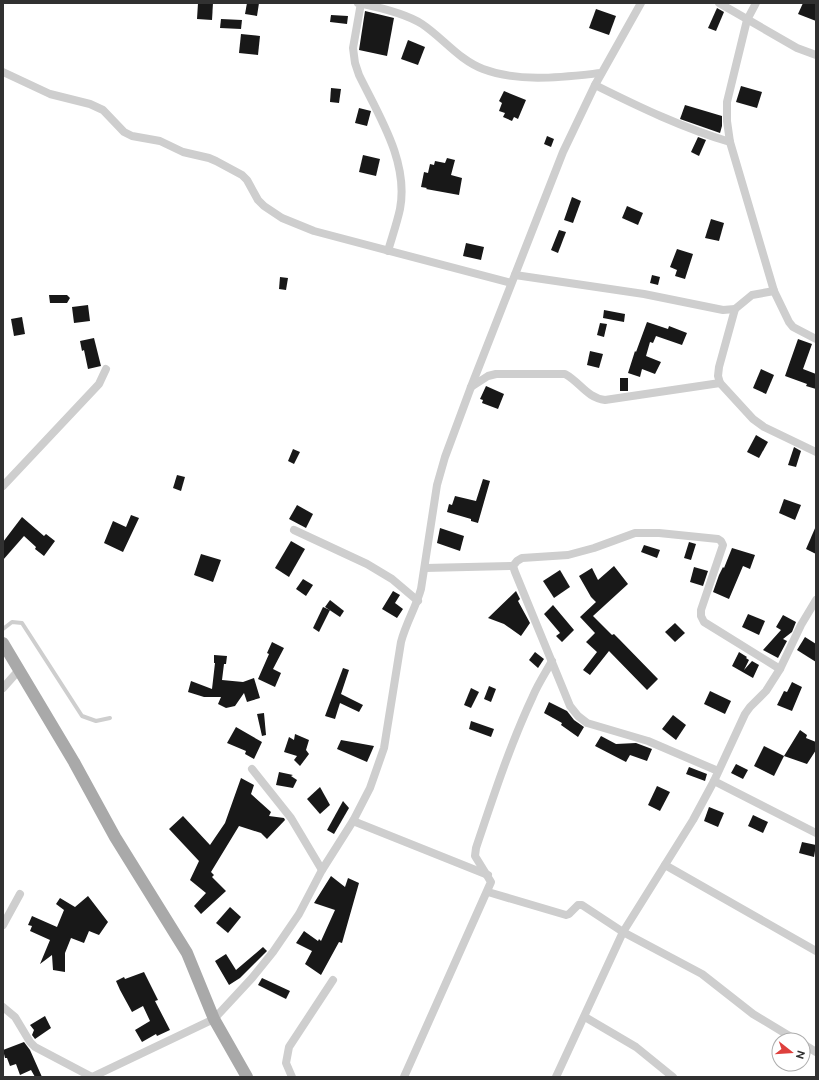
<svg xmlns="http://www.w3.org/2000/svg" width="819" height="1080" viewBox="0 0 819 1080" font-family="Ubuntu,sans-serif">
<style>
.building{fill:#181818}
.lines{fill:none;stroke-linecap:round;stroke-linejoin:round}
.service{stroke:#cecece;stroke-width:4}
.minor{stroke:#cecece;stroke-width:8}
.primary{stroke:#a9a9a9;stroke-width:12}
</style>
<rect width="100%" height="100%" fill="#fff"/>
<g class="building">
<path d="M 198,3 L 213,3 L 212,20 L 197,19 Z"/>
<path d="M 247,3 L 259,3 L 257,16 L 245,14 Z"/>
<path d="M 803,3 L 816,3 L 816,21 L 798,14 Z"/>
<path d="M 717,8 L 724,12 L 716,31 L 708,28 Z"/>
<path d="M 596,9 L 616,16 L 609,35 L 589,28 Z"/>
<path d="M 365,11 L 394,18 L 387,56 L 359,50 Z"/>
<path d="M 331,15 L 348,16 L 347,24 L 330,22 Z"/>
<path d="M 221,19 L 242,20 L 241,29 L 220,28 Z"/>
<path d="M 241,34 L 260,36 L 258,55 L 239,53 Z"/>
<path d="M 408,40 L 425,47 L 418,65 L 401,59 Z"/>
<path d="M 741,86 L 762,92 L 757,108 L 736,102 Z"/>
<path d="M 331,88 L 341,89 L 339,103 L 330,102 Z"/>
<path d="M 504,91 L 526,100 L 518,119 L 514,117 L 512,121 L 503,117 L 505,113 L 499,111 L 502,103 L 499,101 Z"/>
<path d="M 685,105 L 722,116 L 722,126 L 720,133 L 680,119 Z"/>
<path d="M 359,108 L 371,111 L 367,126 L 355,123 Z"/>
<path d="M 547,136 L 554,139 L 551,147 L 544,144 Z"/>
<path d="M 698,137 L 706,140 L 699,156 L 691,152 Z"/>
<path d="M 363,155 L 380,159 L 376,176 L 359,172 Z"/>
<path d="M 447,158 L 455,160 L 451,175 L 462,178 L 459,195 L 426,189 L 427,188 L 421,187 L 424,172 L 428,173 L 430,164 L 434,165 L 435,161 L 445,163 Z"/>
<path d="M 572,197 L 581,201 L 573,223 L 564,220 Z"/>
<path d="M 627,206 L 643,213 L 638,225 L 622,218 Z"/>
<path d="M 711,219 L 724,223 L 719,241 L 705,238 Z"/>
<path d="M 559,230 L 566,232 L 558,253 L 551,250 Z"/>
<path d="M 466,243 L 484,247 L 481,260 L 463,256 Z"/>
<path d="M 677,249 L 693,254 L 685,279 L 675,276 L 677,270 L 670,267 Z"/>
<path d="M 652,275 L 660,277 L 658,285 L 650,283 Z"/>
<path d="M 280,277 L 288,278 L 286,290 L 279,289 Z"/>
<path d="M 49,295 L 67,295 L 70,298 L 67,303 L 50,303 Z"/>
<path d="M 88,305 L 90,321 L 74,323 L 72,307 Z"/>
<path d="M 604,310 L 625,314 L 624,322 L 603,318 Z"/>
<path d="M 22,317 L 25,334 L 14,336 L 11,319 Z"/>
<path d="M 647,322 L 668,329 L 669,326 L 687,333 L 682,345 L 656,336 L 653,343 L 650,342 L 646,356 L 661,362 L 655,374 L 642,369 L 640,377 L 628,373 L 635,351 L 636,352 Z"/>
<path d="M 600,323 L 607,324 L 604,337 L 597,335 Z"/>
<path d="M 94,338 L 101,366 L 88,369 L 84,350 L 82,351 L 80,341 Z"/>
<path d="M 798,339 L 812,344 L 803,369 L 816,374 L 816,389 L 806,386 L 807,384 L 785,376 Z"/>
<path d="M 590,351 L 603,354 L 599,368 L 587,365 Z"/>
<path d="M 761,369 L 774,375 L 766,394 L 753,388 Z"/>
<rect x="620" y="378" width="8" height="13"/>
<path d="M 486,386 L 504,394 L 498,409 L 482,403 L 483,400 L 480,399 Z"/>
<path d="M 756,435 L 768,442 L 759,458 L 747,452 Z"/>
<path d="M 794,447 L 801,451 L 796,467 L 788,465 Z"/>
<path d="M 293,449 L 300,452 L 294,464 L 288,461 Z"/>
<path d="M 177,475 L 185,477 L 181,491 L 173,488 Z"/>
<path d="M 483,479 L 490,481 L 478,523 L 471,521 L 471,519 L 447,512 L 449,504 L 452,505 L 455,496 L 476,501 Z"/>
<path d="M 784,499 L 801,505 L 795,520 L 779,513 Z"/>
<path d="M 297,505 L 313,514 L 306,528 L 289,519 Z"/>
<path d="M 131,515 L 139,518 L 123,552 L 104,543 L 113,521 L 126,527 Z"/>
<path d="M 22,517 L 44,536 L 46,534 L 55,541 L 44,556 L 35,549 L 36,547 L 24,536 L 3,560 L 3,542 Z"/>
<path d="M 816,526 L 816,554 L 806,549 Z"/>
<path d="M 440,528 L 464,536 L 460,551 L 437,543 Z"/>
<path d="M 291,541 L 305,549 L 289,577 L 275,568 Z"/>
<path d="M 689,542 L 696,544 L 691,560 L 684,558 Z"/>
<path d="M 644,545 L 660,550 L 657,558 L 641,552 Z"/>
<path d="M 732,548 L 755,555 L 750,569 L 743,566 L 729,599 L 713,592 L 719,575 L 723,567 L 724,568 Z"/>
<path d="M 201,554 L 221,560 L 213,582 L 194,575 Z"/>
<path d="M 614,566 L 628,584 L 593,616 L 612,635 L 614,634 L 619,639 L 658,679 L 647,690 L 609,651 L 590,675 L 583,670 L 597,652 L 586,642 L 595,633 L 580,617 L 596,602 L 591,597 L 579,576 L 592,568 L 598,580 Z"/>
<path d="M 694,567 L 708,571 L 703,586 L 690,582 Z"/>
<path d="M 560,570 L 570,587 L 554,598 L 543,581 Z"/>
<path d="M 303,579 L 313,585 L 306,596 L 296,589 Z"/>
<path d="M 393,591 L 400,595 L 395,603 L 403,609 L 397,618 L 382,609 Z"/>
<path d="M 516,591 L 520,599 L 518,601 L 530,623 L 521,636 L 504,624 L 488,618 Z"/>
<path d="M 330,600 L 344,611 L 340,617 L 325,607 Z"/>
<path d="M 553,605 L 574,630 L 562,642 L 556,636 L 560,633 L 544,614 Z"/>
<path d="M 323,607 L 330,610 L 319,632 L 313,628 Z"/>
<path d="M 748,614 L 765,621 L 759,635 L 742,627 Z"/>
<path d="M 783,615 L 796,622 L 792,632 L 783,639 L 787,641 L 778,658 L 763,650 L 781,630 L 776,627 Z"/>
<path d="M 675,623 L 685,633 L 675,642 L 665,632 Z"/>
<path d="M 805,637 L 816,644 L 816,662 L 797,650 Z"/>
<path d="M 272,642 L 284,648 L 273,669 L 281,673 L 275,687 L 258,679 L 269,654 L 267,653 Z"/>
<path d="M 535,652 L 544,659 L 538,668 L 529,660 Z"/>
<path d="M 739,652 L 747,657 L 746,658 L 749,660 L 744,670 L 752,661 L 759,665 L 753,678 L 732,666 Z"/>
<path d="M 214,655 L 227,656 L 226,664 L 224,664 L 222,680 L 243,682 L 254,678 L 260,698 L 247,702 L 244,693 L 235,706 L 226,708 L 218,704 L 221,697 L 204,697 L 188,692 L 191,681 L 212,689 L 215,663 L 214,663 Z"/>
<path d="M 343,668 L 349,670 L 341,694 L 363,705 L 359,712 L 340,703 L 335,719 L 325,716 Z"/>
<path d="M 792,682 L 802,687 L 792,711 L 777,705 L 784,691 L 787,692 Z"/>
<path d="M 489,686 L 496,689 L 491,702 L 484,699 Z"/>
<path d="M 471,688 L 479,692 L 471,708 L 464,705 Z"/>
<path d="M 710,691 L 731,701 L 725,714 L 704,704 Z"/>
<path d="M 549,702 L 567,711 L 574,720 L 584,727 L 578,737 L 561,725 L 562,723 L 544,713 Z"/>
<path d="M 264,713 L 266,735 L 262,736 L 257,714 Z"/>
<path d="M 673,715 L 686,725 L 676,740 L 662,729 Z"/>
<path d="M 471,721 L 494,729 L 491,737 L 469,729 Z"/>
<path d="M 236,727 L 262,742 L 254,759 L 245,754 L 246,751 L 227,743 Z"/>
<path d="M 800,730 L 807,735 L 806,738 L 816,742 L 816,750 L 807,764 L 784,756 Z"/>
<path d="M 295,734 L 309,740 L 306,750 L 309,754 L 300,766 L 294,760 L 297,756 L 284,752 L 289,737 L 294,740 Z"/>
<path d="M 601,736 L 616,744 L 636,743 L 652,749 L 647,761 L 630,755 L 626,762 L 595,746 Z"/>
<path d="M 341,740 L 374,746 L 367,762 L 337,749 Z"/>
<path d="M 764,746 L 784,756 L 774,776 L 754,766 Z"/>
<path d="M 736,764 L 748,770 L 743,779 L 731,773 Z"/>
<path d="M 689,767 L 707,774 L 705,781 L 686,774 Z"/>
<path d="M 279,772 L 293,775 L 291,776 L 297,780 L 293,788 L 276,785 Z"/>
<path d="M 241,778 L 254,785 L 251,794 L 271,812 L 269,816 L 284,818 L 285,820 L 267,839 L 261,833 L 239,826 L 211,872 L 214,875 L 212,877 L 226,891 L 201,914 L 194,906 L 206,893 L 190,880 L 199,861 L 169,829 L 183,816 L 210,845 L 225,823 Z"/>
<path d="M 657,786 L 670,792 L 660,811 L 648,805 Z"/>
<path d="M 320,787 L 330,805 L 320,814 L 307,799 Z"/>
<path d="M 343,801 L 349,808 L 334,834 L 327,830 Z"/>
<path d="M 709,807 L 724,813 L 718,827 L 704,821 Z"/>
<path d="M 753,815 L 768,822 L 763,833 L 748,826 Z"/>
<path d="M 802,842 L 816,845 L 814,857 L 799,853 Z"/>
<path d="M 331,876 L 345,887 L 348,878 L 359,883 L 342,943 L 339,942 L 321,975 L 305,964 L 312,951 L 296,943 L 304,931 L 318,941 L 319,939 L 321,941 L 335,910 L 314,903 Z"/>
<path d="M 88,896 L 108,922 L 99,935 L 89,931 L 84,943 L 71,938 L 65,953 L 65,972 L 53,970 L 52,955 L 40,964 L 50,940 L 30,931 L 32,926 L 28,925 L 32,916 L 57,927 L 64,910 L 56,904 L 60,898 L 75,907 Z"/>
<path d="M 230,907 L 241,917 L 228,933 L 216,923 Z"/>
<path d="M 263,947 L 267,951 L 240,978 L 229,985 L 215,961 L 226,954 L 236,970 Z"/>
<path d="M 144,972 L 158,1000 L 155,1001 L 170,1030 L 157,1036 L 156,1034 L 142,1042 L 135,1030 L 150,1021 L 143,1006 L 132,1012 L 120,990 L 116,981 L 124,977 L 125,979 Z"/>
<path d="M 262,978 L 290,991 L 286,999 L 258,985 Z"/>
<path d="M 45,1016 L 51,1028 L 35,1039 L 32,1035 L 34,1030 L 30,1025 Z"/>
<path d="M 24,1042 L 30,1050 L 42,1077 L 35,1077 L 31,1070 L 20,1075 L 16,1064 L 10,1066 L 7,1058 L 5,1058 L 3,1050 Z"/>
</g>
<g class="lines">
<path class="service" d="M 3,629 L 12,622 L 22,623 L 82,716 L 96,721 L 110,718"/>
<g class="minor">
<path d="M 358,3 C 378,7 405,13 422,24 C 443,38 459,60 483,69 C 520,83 563,77 601,73"/>
<path d="M 361,3 L 353,48 L 355,63 L 359,75 C 379,116 409,162 400,209 C 397,223 392,237 388,251"/>
<path d="M 719,3 L 797,48 L 816,55"/>
<path d="M 756,3 L 747,20 L 727,102 L 727,121 L 730,142 L 774,291 L 789,322 L 793,327 L 816,339"/>
<path d="M 3,72 L 50,94 L 90,104 L 103,110 L 124,132 L 132,136 L 160,141 L 183,152 L 209,158 L 216,161 L 242,175 L 247,180 L 258,200 L 264,206 L 282,218 L 314,231 L 511,283"/>
<path d="M 595,85 C 639,107 683,128 730,142"/>
<path d="M 515,275 L 644,294 L 723,310 L 735,309 L 752,295 L 774,291"/>
<path d="M 735,309 L 719,367 L 718,376 L 720,383 L 753,419 L 764,427 L 816,452"/>
<path d="M 471,387 L 488,376 L 496,374 L 565,374 C 580,382 587,398 605,400 L 720,383"/>
<path d="M 3,486 L 99,384 L 106,369"/>
<path d="M 294,530 L 367,564 L 392,579 L 418,601"/>
<path d="M 425,568 L 513,566"/>
<path d="M 3,688 L 19,670"/>
<path d="M 252,769 L 291,818 L 322,870"/>
<path d="M 718,771 L 648,741 L 587,723 L 578,716 L 570,706 L 515,572 L 513,566 L 517,561 L 522,558 L 568,555 L 594,548 L 635,533 L 659,533 L 718,539 L 721,541 L 723,545 L 701,610 L 701,616 L 704,622 L 780,669"/>
<path d="M 714,781 L 816,833"/>
<path d="M 353,821 L 488,875"/>
<path d="M 665,865 L 816,951"/>
<path d="M 488,892 L 566,915 L 569,914 L 578,905 L 582,905 L 623,932 L 702,974 L 753,1014 L 796,1040"/>
<path d="M 3,925 L 20,894"/>
<path d="M 3,1007 L 15,1017 L 30,1042 L 35,1047 L 92,1077"/>
<path d="M 585,1017 L 636,1047 L 673,1077"/>
<path d="M 803,1044 L 816,1052"/>
<path d="M 92,1077 L 214,1019 L 252,978 L 273,952 L 299,914 L 322,870 L 353,821 L 370,788 L 384,748 L 401,642 C 406,623 416,607 421,589 L 437,485 L 445,457 L 471,387 L 563,152 L 595,85 L 641,3"/>
<path d="M 292,1077 L 286,1063 L 289,1047 L 333,980"/>
<path d="M 404,1077 L 491,882 L 475,856 L 476,848 C 493,797 510,745 533,696 C 538,684 546,672 552,661"/>
<path d="M 556,1077 L 623,932 L 693,820 L 714,781 L 745,714 L 750,707 L 766,691 L 780,669 L 801,625 L 816,600"/>
</g>
<path class="primary" d="M 3,643 L 74,762 L 115,837 L 187,953 L 214,1019 L 247,1077"/>
</g>
<rect width="819" height="1080" fill="none" stroke="#313131" stroke-width="8"/>
<g transform="translate(791 1052) rotate(107)"><circle r="19" fill="#ffffff" stroke="#adadad"/>
<path d="M0-3L7 15L0 10L-7 15Z" fill="#de403d"/>
<text y="-6" font-size="11" font-weight="bold" text-anchor="middle" fill="#313131">N</text>
</g>
</svg>
